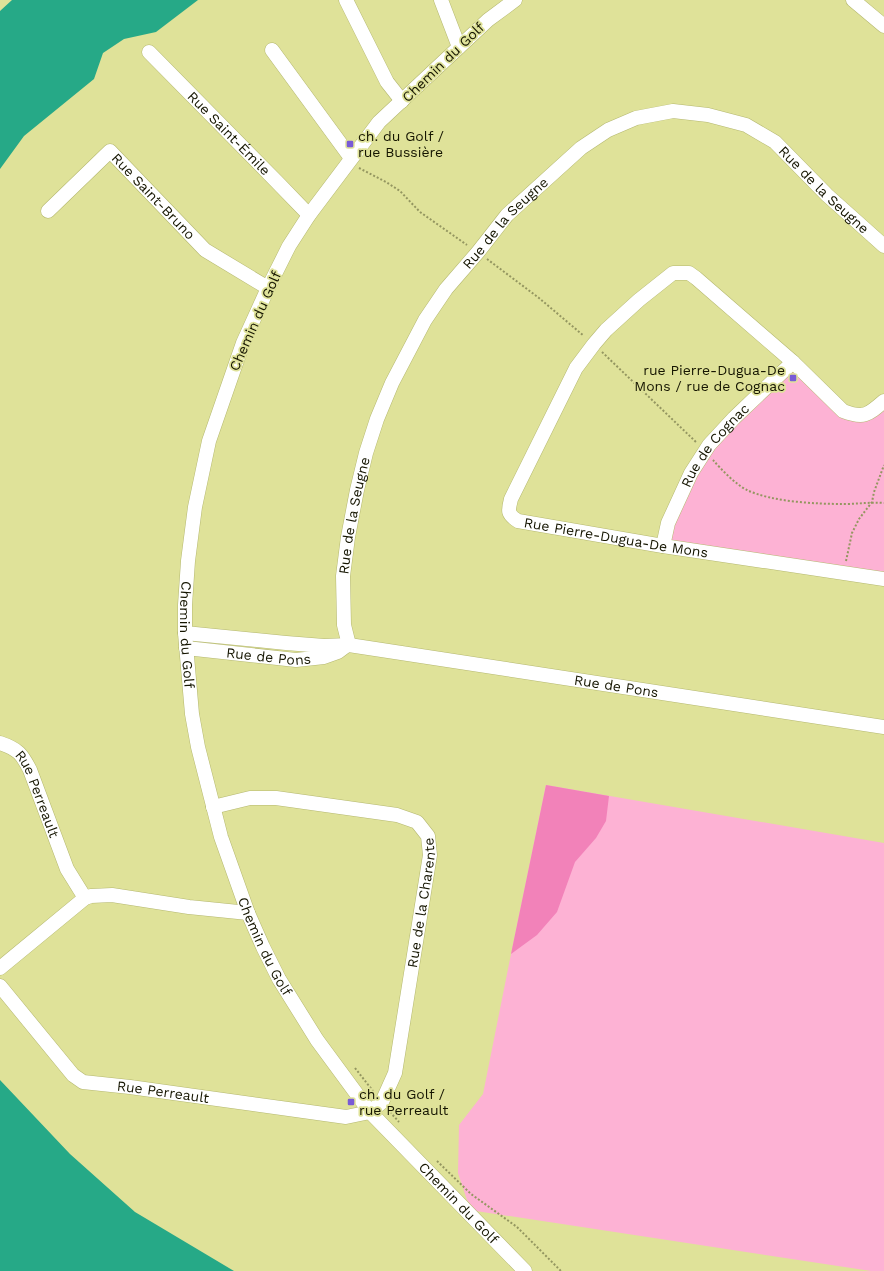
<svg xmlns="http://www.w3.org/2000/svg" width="884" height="1271" viewBox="0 0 884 1271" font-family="'Work Sans',sans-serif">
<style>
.green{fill:#fdb2d4}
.forest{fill:#f282b9}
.water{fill:#26a987}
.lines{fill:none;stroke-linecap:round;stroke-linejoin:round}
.minor-casing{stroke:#b5b870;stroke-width:15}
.path{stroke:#949660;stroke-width:2;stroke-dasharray:2 2;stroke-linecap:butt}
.minor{stroke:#fff;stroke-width:14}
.poi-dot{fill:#795bd6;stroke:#dfe299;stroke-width:1.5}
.labels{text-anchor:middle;stroke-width:3.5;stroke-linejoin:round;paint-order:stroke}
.street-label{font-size:14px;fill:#151500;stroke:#dfe299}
.poi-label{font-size:14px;fill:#151500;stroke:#dfe299;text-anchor:start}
</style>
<rect width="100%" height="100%" fill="#dfe299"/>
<g class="green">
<path d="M 793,362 L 853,415 L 884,401 L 884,579 L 663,546 L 691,473 Z"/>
<path d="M 546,785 L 884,843 L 884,1271 L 871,1271 L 476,1211 L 467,1200 L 458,1173 L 459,1125 L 483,1094 L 511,954 Z"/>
</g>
<path class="forest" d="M 546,785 L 609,796 L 606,821 L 596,838 L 575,862 L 557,912 L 537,935 L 511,954 Z"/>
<g class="water">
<path d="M 12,0 L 198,0 L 156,32 L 124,39 L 103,53 L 94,79 L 24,136 L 0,169 L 0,11 Z"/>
<path d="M 0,1080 L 70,1154 L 135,1212 L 234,1271 L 0,1271 Z"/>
</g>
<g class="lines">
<g class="minor-casing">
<g id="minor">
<path d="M 346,0 L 387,82 L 402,101"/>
<path d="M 441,0 L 459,47"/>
<path id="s1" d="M 515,0 L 488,20 L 379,122 L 309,215 L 289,246 L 268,288 L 243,343 L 209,441 L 195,507 L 188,561 L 185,605 L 185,633 L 192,714 L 198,747 L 221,837 L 248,913 L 263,947 L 279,979 L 317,1040 L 370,1112 L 525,1271"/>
<path d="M 853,0 L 884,26"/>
<path d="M 272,50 L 351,158"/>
<path id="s2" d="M 149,52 L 279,184 L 309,215"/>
<path id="s3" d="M 48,211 L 110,151 L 205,250 L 268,288"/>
<path id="s4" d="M 884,401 C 868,415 864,419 843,411 L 793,362 L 696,278 L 689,273 L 673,273 L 639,300 L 606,330 L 594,344 L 576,368 L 511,499 C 508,511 507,514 518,521 L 663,546 L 884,579"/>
<path id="s5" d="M 663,546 L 668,523 L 691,473 L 709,445 L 734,418 L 793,362"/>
<path id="s6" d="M 185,633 L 286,643 L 324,646 L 349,645 L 884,727"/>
<path id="s7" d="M 349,645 L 344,625 L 343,576 L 348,537 L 357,490 L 366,453 L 377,419 L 392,383 L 425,320 L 446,289 L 478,252 L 507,215 L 581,148 L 608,130 L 636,118 L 673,111 L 708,115 L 746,125 L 775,142 L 827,195 L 884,246"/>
<path id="s8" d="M 186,648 L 296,660 L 324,657 L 338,652 L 346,646"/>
<path id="s9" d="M 0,743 C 18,749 22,754 30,770 L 67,869 L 85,898"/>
<path d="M 0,968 L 85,898 L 91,896 L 112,895 L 189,907 L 248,913"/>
<path id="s10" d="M 0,986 L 73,1075 L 83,1082 L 130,1087 L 346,1117 L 370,1112 L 382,1102 L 395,1073 L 430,855 L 428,836 L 417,822 L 397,815 L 276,798 L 250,798 L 213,807"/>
</g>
</g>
<g class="path">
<path d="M 359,168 L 386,182 L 400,191 L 420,212 L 467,245"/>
<path d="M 487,259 L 539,298 L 584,336"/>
<path d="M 602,352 L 696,442"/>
<path d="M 713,460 C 721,469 736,485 747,490 C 772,502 816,504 844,504 C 858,504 870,502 884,503"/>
<path d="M 846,561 L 852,533 L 859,519 L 872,502 L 874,492 L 884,465"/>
<path d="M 355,1068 L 373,1091"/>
<path d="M 390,1112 L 399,1122"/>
<path d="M 437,1161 L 471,1194 L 517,1227 L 561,1271"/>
</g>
<use href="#minor" class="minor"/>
</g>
<g class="poi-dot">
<rect x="346" y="140" width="8" height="8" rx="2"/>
<rect x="789" y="374" width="8" height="8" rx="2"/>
<rect x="347" y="1098" width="8" height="8" rx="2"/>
</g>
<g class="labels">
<g class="street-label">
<text transform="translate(443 62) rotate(-44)" y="5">Chemin du Golf</text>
<text dy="5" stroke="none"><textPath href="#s2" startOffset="114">Rue Saint-Émile</textPath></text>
<text dy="5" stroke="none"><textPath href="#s7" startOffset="851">Rue de la Seugne</textPath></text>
<text dy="5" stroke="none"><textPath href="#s3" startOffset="149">Rue Saint-Bruno</textPath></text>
<text dy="5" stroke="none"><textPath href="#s7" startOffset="467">Rue de la Seugne</textPath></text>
<text transform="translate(255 321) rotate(-66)" y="5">Chemin du Golf</text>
<text dy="5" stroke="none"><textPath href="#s5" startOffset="115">Rue de Cognac</textPath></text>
<text dy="5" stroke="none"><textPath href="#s7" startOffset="131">Rue de la Seugne</textPath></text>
<text dy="5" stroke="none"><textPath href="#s4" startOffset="677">Rue Pierre-Dugua-De Mons</textPath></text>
<text dy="5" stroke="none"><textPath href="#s1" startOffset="743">Chemin du Golf</textPath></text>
<text dy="5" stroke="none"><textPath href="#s8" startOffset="83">Rue de Pons</textPath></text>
<text dy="5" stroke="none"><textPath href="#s6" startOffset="435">Rue de Pons</textPath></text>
<text dy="5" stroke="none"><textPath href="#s9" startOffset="67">Rue Perreault</textPath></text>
<text dy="5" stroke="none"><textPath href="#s10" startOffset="637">Rue de la Charente</textPath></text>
<text dy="5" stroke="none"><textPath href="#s1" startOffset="1067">Chemin du Golf</textPath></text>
<text dy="5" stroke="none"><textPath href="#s10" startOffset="208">Rue Perreault</textPath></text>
<text dy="5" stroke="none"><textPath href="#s1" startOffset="1391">Chemin du Golf</textPath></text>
</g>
<g class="poi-label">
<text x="358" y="141">ch. du Golf /<tspan x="358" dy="16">rue Bussière</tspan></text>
<text x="785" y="375" text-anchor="end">rue Pierre-Dugua-De<tspan x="785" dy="16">Mons / rue de Cognac</tspan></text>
<text x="359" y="1099">ch. du Golf /<tspan x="359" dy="16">rue Perreault</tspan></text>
</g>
</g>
</svg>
